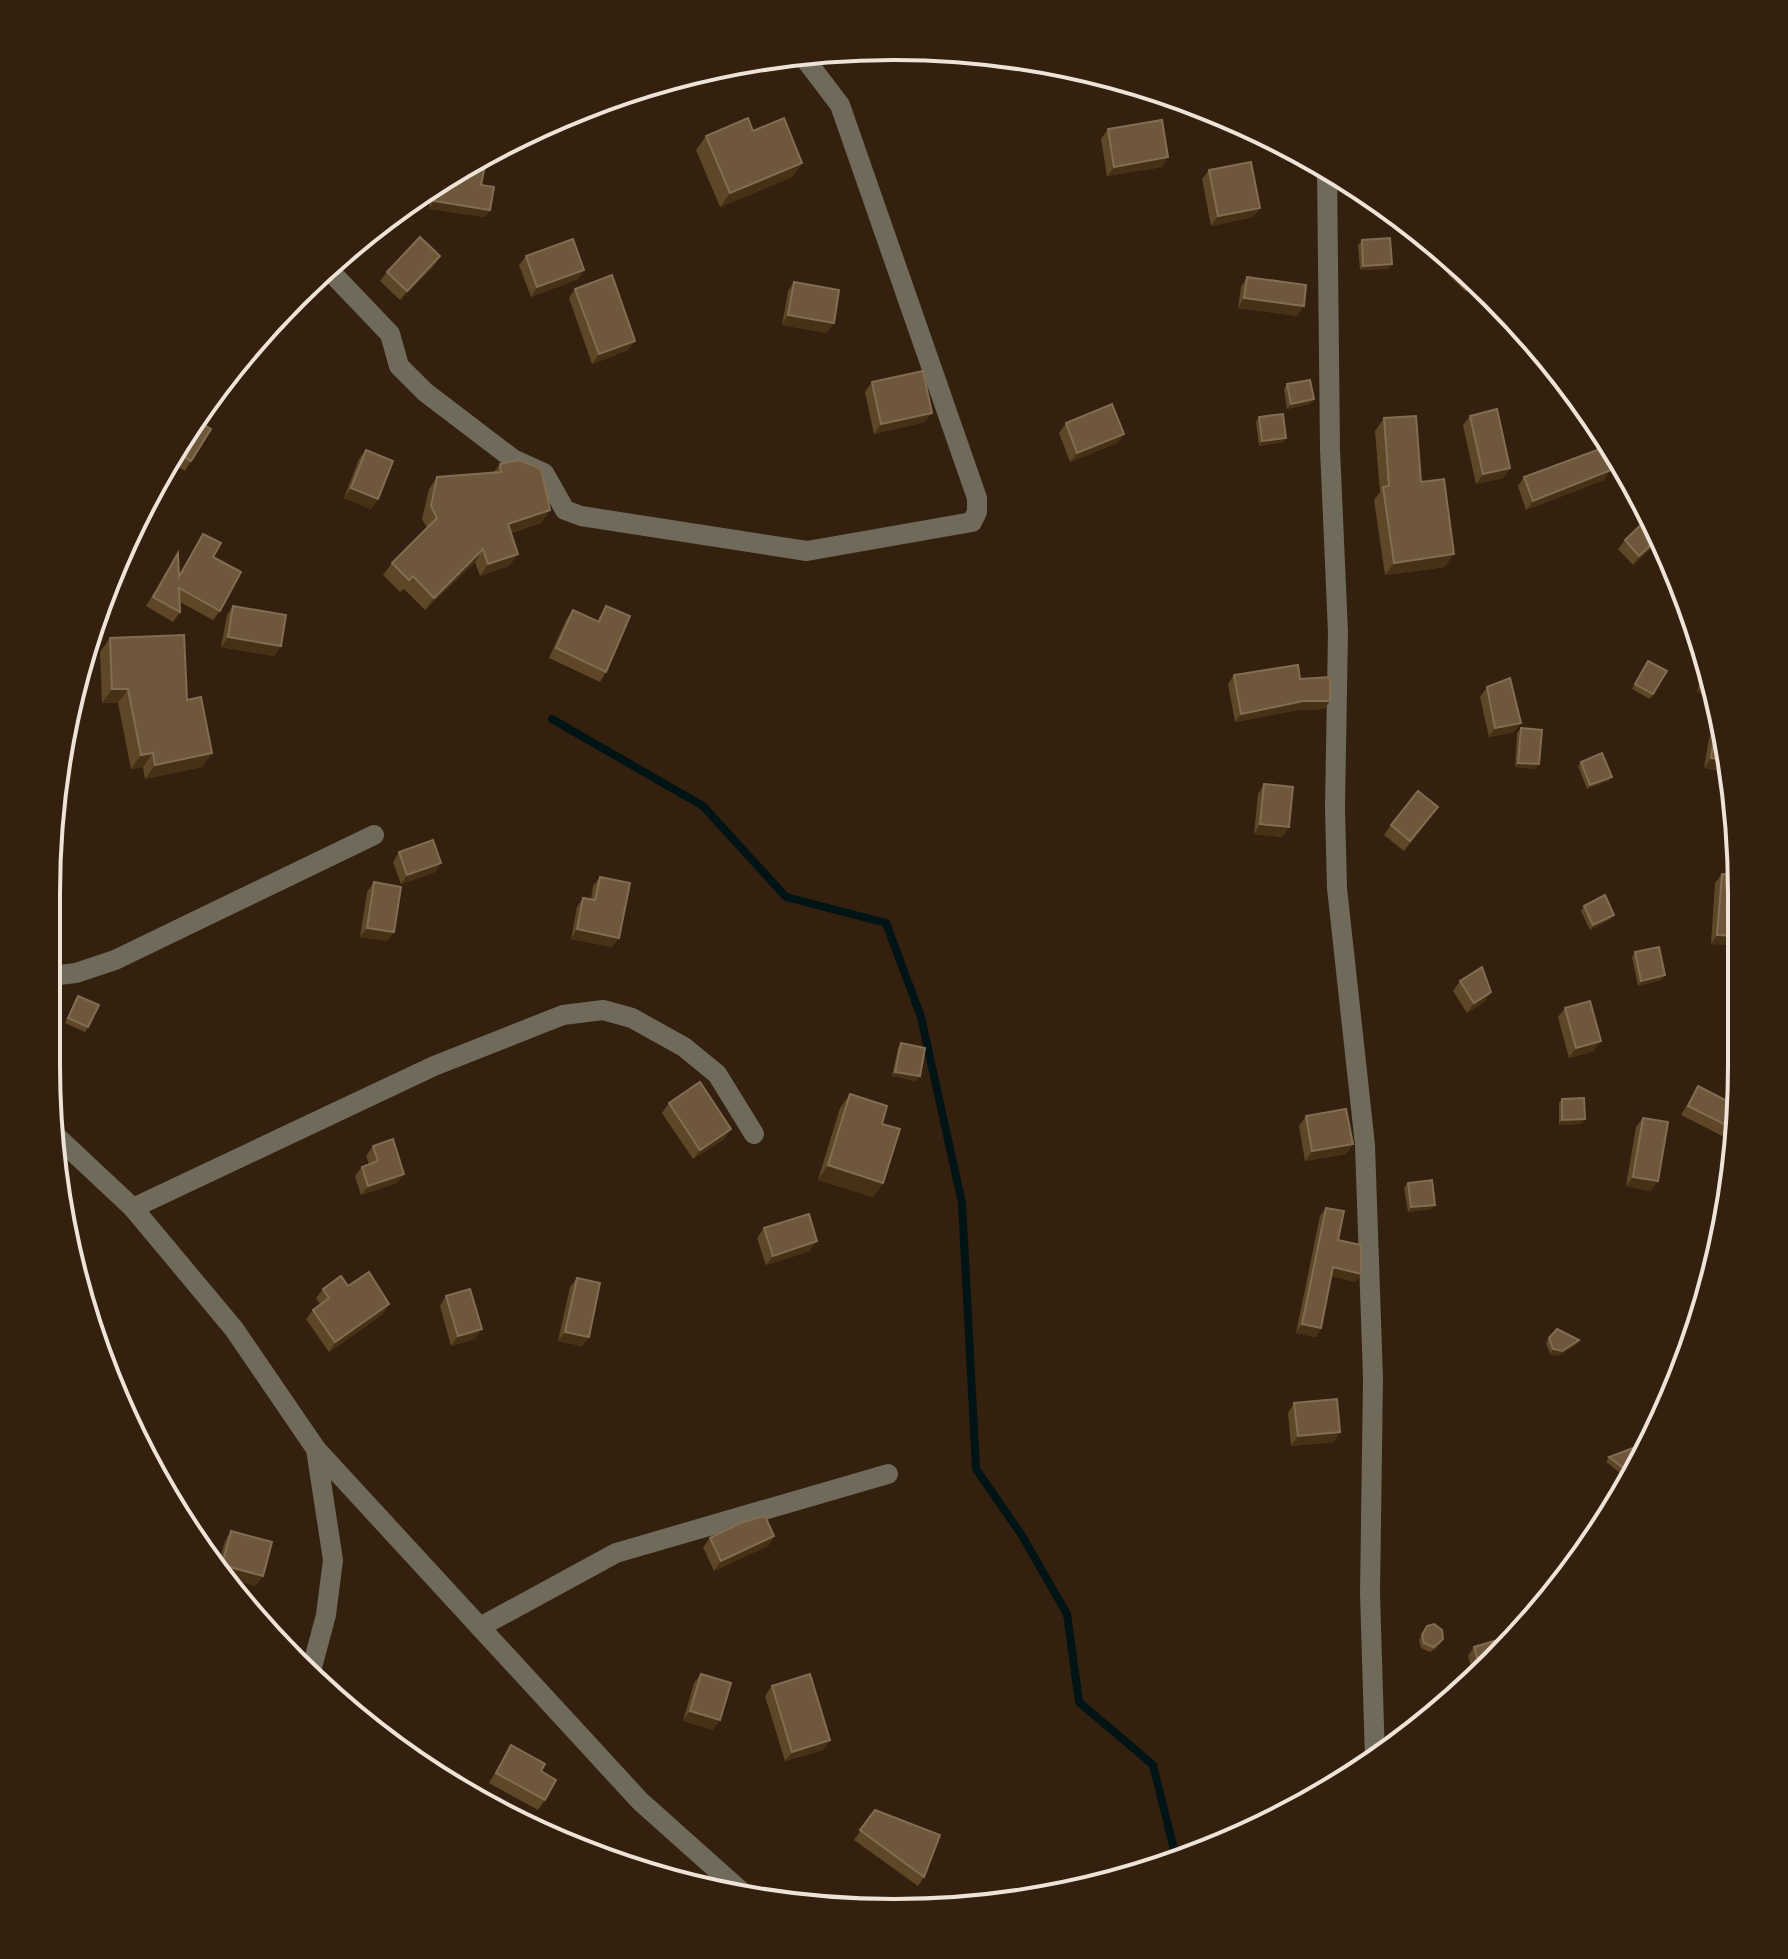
<svg xmlns="http://www.w3.org/2000/svg" width="1788" height="1959" viewBox="0 0 1788 1959" font-family="'Open Sans',sans-serif">
<style>
.lines{fill:none;stroke-linecap:round;stroke-linejoin:round}
.stream{stroke:#001415;stroke-width:8}
.minor{stroke:#6f6a59;stroke-width:20}
.wall{fill:#5e4727}
.shaded-wall{fill:#463016}
.building{fill:#6e573a;stroke:#826d53;stroke-width:2}
.rim{fill:none;stroke:#efe2d7;stroke-width:4}
</style>
<rect width="100%" height="100%" fill="#33200f"/>
<g class="lines">
<path class="stream" d="M 552,719 L 703,806 L 786,897 L 886,923 L 921,1017 L 962,1203 L 976,1469 L 1021,1534 L 1067,1614 L 1079,1702 L 1153,1765 L 1176,1857"/>
<g class="minor">
<path d="M 1327,168 L 1330,449 L 1338,632 L 1335,808 L 1337,888 L 1365,1145 L 1373,1378 L 1370,1593 L 1375,1759"/>
<path d="M 327,268 L 390,334 L 399,366 L 425,392 L 513,459 L 544,473 L 565,510 L 581,516 L 807,551 L 972,522 L 977,512 L 977,498 L 840,105 L 802,55"/>
<path d="M 50,976 L 76,973 L 115,960 L 374,835"/>
<path d="M 53,1133 L 133,1208 L 234,1329 L 316,1449 L 640,1801 L 743,1893"/>
<path d="M 133,1208 L 434,1066 L 563,1015 L 603,1010 L 632,1018 L 684,1047 L 717,1074 L 754,1134"/>
<path d="M 480,1627 L 616,1553 L 888,1474"/>
<path d="M 311,1671 L 326,1615 L 333,1560 L 316,1449"/>
</g>
</g>
<g class="wall">
<path d="M 1108,129 L 1162,167 L 1107,176 L 1101,139 Z"/>
<path d="M 753,131 L 802,163 L 792,177 L 720,207 L 696,150 L 706,136 Z"/>
<path d="M 487,155 L 481,185 L 485,217 L 429,209 L 432,184 Z"/>
<path d="M 1209,170 L 1260,208 L 1253,217 L 1211,226 L 1202,179 Z"/>
<path d="M 1362,240 L 1392,264 L 1388,269 L 1360,270 L 1358,245 Z"/>
<path d="M 526,256 L 584,270 L 578,279 L 531,297 L 519,265 Z"/>
<path d="M 1456,263 L 1477,281 L 1466,292 L 1448,275 Z"/>
<path d="M 434,266 L 400,300 L 380,281 L 387,272 Z"/>
<path d="M 1247,277 L 1297,316 L 1238,308 L 1241,287 Z"/>
<path d="M 794,282 L 827,333 L 782,325 L 788,291 Z"/>
<path d="M 575,289 L 635,341 L 628,350 L 592,364 L 569,298 Z"/>
<path d="M 872,382 L 925,422 L 874,434 L 865,392 Z"/>
<path d="M 1287,384 L 1314,399 L 1310,404 L 1287,409 L 1284,389 Z"/>
<path d="M 1470,416 L 1510,468 L 1503,478 L 1476,484 L 1463,425 Z"/>
<path d="M 1259,417 L 1283,442 L 1259,446 L 1256,422 Z"/>
<path d="M 1384,418 L 1421,482 L 1445,567 L 1385,575 L 1374,500 L 1380,492 L 1375,431 Z"/>
<path d="M 189,422 L 191,461 L 185,471 L 169,461 Z"/>
<path d="M 1066,423 L 1124,434 L 1117,443 L 1070,462 L 1059,433 Z"/>
<path d="M 366,450 L 378,499 L 371,509 L 344,498 L 359,459 Z"/>
<path d="M 500,464 L 550,510 L 541,523 L 511,533 L 518,554 L 509,566 L 480,576 L 475,562 L 425,610 L 404,589 L 400,592 L 383,575 L 392,563 L 427,528 L 422,519 L 429,489 L 437,477 L 494,472 Z"/>
<path d="M 1524,477 L 1604,480 L 1526,510 L 1518,486 Z"/>
<path d="M 1649,517 L 1661,539 L 1633,565 L 1618,549 L 1625,540 Z"/>
<path d="M 203,534 L 213,557 L 220,611 L 213,620 L 180,602 L 180,612 L 173,622 L 146,606 L 178,553 L 179,575 Z"/>
<path d="M 233,606 L 281,646 L 274,656 L 221,647 L 227,615 Z"/>
<path d="M 606,606 L 606,672 L 600,682 L 549,658 L 566,620 L 573,610 L 597,621 Z"/>
<path d="M 110,638 L 187,700 L 212,753 L 202,767 L 145,779 L 143,767 L 131,769 L 118,703 L 102,703 L 100,652 Z"/>
<path d="M 1648,661 L 1653,694 L 1650,699 L 1632,689 Z"/>
<path d="M 1705,662 L 1716,698 L 1697,692 Z"/>
<path d="M 1234,675 L 1300,679 L 1330,701 L 1324,709 L 1298,710 L 1235,722 L 1228,684 Z"/>
<path d="M 1487,687 L 1521,723 L 1514,732 L 1489,737 L 1480,697 Z"/>
<path d="M 1521,728 L 1536,769 L 1515,767 L 1517,733 Z"/>
<path d="M 1716,728 L 1730,772 L 1704,768 L 1709,738 Z"/>
<path d="M 1581,762 L 1612,777 L 1608,781 L 1587,789 L 1578,766 Z"/>
<path d="M 1264,784 L 1289,827 L 1282,837 L 1254,834 L 1258,794 Z"/>
<path d="M 1431,816 L 1404,851 L 1384,835 L 1391,825 Z"/>
<path d="M 399,852 L 441,863 L 435,872 L 401,884 L 393,862 Z"/>
<path d="M 1722,874 L 1741,936 L 1735,945 L 1711,944 L 1715,883 Z"/>
<path d="M 600,877 L 619,938 L 612,947 L 571,939 L 577,907 L 583,898 L 591,899 L 593,886 Z"/>
<path d="M 374,882 L 394,932 L 387,941 L 360,937 L 367,892 Z"/>
<path d="M 1584,906 L 1611,919 L 1590,930 L 1581,911 Z"/>
<path d="M 1635,952 L 1665,975 L 1661,980 L 1638,986 L 1632,957 Z"/>
<path d="M 1460,981 L 1491,992 L 1484,1002 L 1467,1013 L 1453,991 Z"/>
<path d="M 78,996 L 88,1027 L 85,1032 L 65,1023 Z"/>
<path d="M 1565,1008 L 1594,1051 L 1569,1058 L 1558,1017 Z"/>
<path d="M 901,1043 L 916,1081 L 892,1076 L 898,1048 Z"/>
<path d="M 1698,1086 L 1737,1106 L 1736,1135 L 1732,1141 L 1681,1115 Z"/>
<path d="M 850,1094 L 882,1124 L 883,1183 L 873,1197 L 818,1180 L 840,1108 Z"/>
<path d="M 1562,1099 L 1585,1119 L 1581,1124 L 1559,1125 L 1559,1103 Z"/>
<path d="M 669,1103 L 724,1139 L 693,1159 L 662,1113 Z"/>
<path d="M 1306,1116 L 1353,1144 L 1346,1154 L 1305,1161 L 1299,1126 Z"/>
<path d="M 1643,1118 L 1651,1191 L 1626,1186 L 1636,1127 Z"/>
<path d="M 373,1146 L 397,1183 L 361,1195 L 355,1176 L 362,1167 L 369,1164 L 366,1156 Z"/>
<path d="M 1408,1183 L 1435,1205 L 1431,1209 L 1408,1212 L 1404,1188 Z"/>
<path d="M 1326,1208 L 1356,1282 L 1331,1276 L 1321,1328 L 1316,1337 L 1296,1333 L 1320,1216 Z"/>
<path d="M 764,1228 L 810,1251 L 766,1265 L 757,1238 Z"/>
<path d="M 577,1278 L 589,1337 L 582,1346 L 558,1341 L 570,1287 Z"/>
<path d="M 348,1286 L 383,1314 L 329,1352 L 306,1319 L 313,1310 L 320,1304 L 316,1298 L 323,1289 Z"/>
<path d="M 446,1296 L 475,1339 L 451,1346 L 440,1306 Z"/>
<path d="M 1549,1338 L 1579,1340 L 1576,1345 L 1558,1356 L 1550,1354 L 1546,1343 Z"/>
<path d="M 1294,1403 L 1334,1442 L 1291,1446 L 1288,1413 Z"/>
<path d="M 1609,1457 L 1632,1475 L 1623,1475 L 1606,1462 Z"/>
<path d="M 231,1531 L 256,1586 L 217,1575 L 216,1573 L 225,1541 Z"/>
<path d="M 774,1536 L 768,1546 L 714,1571 L 703,1547 L 710,1538 Z"/>
<path d="M 1427,1626 L 1443,1639 L 1436,1648 L 1430,1652 L 1421,1648 L 1419,1640 Z"/>
<path d="M 1474,1647 L 1498,1655 L 1474,1678 L 1468,1656 Z"/>
<path d="M 701,1674 L 713,1730 L 683,1721 L 694,1683 Z"/>
<path d="M 772,1686 L 830,1740 L 823,1750 L 785,1761 L 765,1696 Z"/>
<path d="M 511,1745 L 541,1771 L 545,1800 L 538,1810 L 489,1783 Z"/>
<path d="M 875,1810 L 924,1877 L 918,1886 L 854,1840 Z"/>
</g>
<g class="shaded-wall">
<path d="M 1168,157 L 1162,167 L 1107,176 L 1114,167 Z"/>
<path d="M 802,163 L 792,177 L 720,207 L 730,193 Z"/>
<path d="M 434,201 L 490,210 L 485,217 L 429,209 Z"/>
<path d="M 1260,208 L 1253,217 L 1211,226 L 1218,216 Z"/>
<path d="M 440,256 L 434,266 L 400,300 L 407,291 Z"/>
<path d="M 1392,264 L 1388,269 L 1360,270 L 1363,266 Z"/>
<path d="M 584,270 L 578,279 L 531,297 L 537,287 Z"/>
<path d="M 1244,298 L 1304,306 L 1297,316 L 1238,308 Z"/>
<path d="M 788,315 L 834,323 L 827,333 L 782,325 Z"/>
<path d="M 635,341 L 628,350 L 592,364 L 599,354 Z"/>
<path d="M 1314,399 L 1310,404 L 1287,409 L 1291,404 Z"/>
<path d="M 932,413 L 925,422 L 874,434 L 881,424 Z"/>
<path d="M 1124,434 L 1117,443 L 1070,462 L 1077,453 Z"/>
<path d="M 1286,438 L 1283,442 L 1259,446 L 1262,441 Z"/>
<path d="M 1510,468 L 1503,478 L 1476,484 L 1483,474 Z"/>
<path d="M 1611,470 L 1604,480 L 1526,510 L 1533,501 Z"/>
<path d="M 351,488 L 378,499 L 371,509 L 344,498 Z"/>
<path d="M 550,510 L 541,523 L 499,536 L 508,524 Z"/>
<path d="M 1660,537 L 1661,539 L 1633,565 L 1639,556 Z"/>
<path d="M 483,549 L 475,562 L 425,610 L 434,598 Z"/>
<path d="M 518,554 L 509,566 L 480,576 L 488,564 Z"/>
<path d="M 1454,554 L 1445,567 L 1385,575 L 1394,563 Z"/>
<path d="M 228,637 L 281,646 L 274,656 L 221,647 Z"/>
<path d="M 1704,683 L 1713,685 L 1716,698 L 1697,692 Z"/>
<path d="M 112,689 L 128,689 L 118,703 L 102,703 Z"/>
<path d="M 1303,701 L 1330,701 L 1324,709 L 1298,710 L 1235,722 L 1241,714 Z"/>
<path d="M 1521,723 L 1514,732 L 1489,737 L 1495,728 Z"/>
<path d="M 153,753 L 143,767 L 131,769 L 141,755 Z"/>
<path d="M 212,753 L 202,767 L 145,779 L 155,765 Z"/>
<path d="M 1711,758 L 1729,761 L 1730,771 L 1704,768 Z"/>
<path d="M 1518,763 L 1539,764 L 1536,769 L 1515,767 Z"/>
<path d="M 1612,777 L 1608,781 L 1587,789 L 1590,785 Z"/>
<path d="M 1260,824 L 1289,827 L 1282,837 L 1254,834 Z"/>
<path d="M 441,863 L 435,872 L 401,884 L 407,875 Z"/>
<path d="M 1614,915 L 1611,919 L 1590,930 L 1593,925 Z"/>
<path d="M 367,928 L 394,932 L 387,941 L 360,937 Z"/>
<path d="M 577,929 L 619,938 L 612,947 L 571,939 Z"/>
<path d="M 1717,935 L 1741,936 L 1741,937 L 1735,945 L 1711,944 Z"/>
<path d="M 1665,975 L 1661,980 L 1638,986 L 1641,981 Z"/>
<path d="M 1491,992 L 1484,1002 L 1467,1013 L 1474,1003 Z"/>
<path d="M 1601,1041 L 1594,1051 L 1569,1058 L 1576,1048 Z"/>
<path d="M 895,1072 L 920,1076 L 916,1081 L 892,1076 Z"/>
<path d="M 1585,1119 L 1581,1124 L 1559,1125 L 1562,1120 Z"/>
<path d="M 731,1129 L 724,1139 L 693,1159 L 700,1150 Z"/>
<path d="M 1353,1144 L 1346,1154 L 1305,1161 L 1312,1151 Z"/>
<path d="M 828,1165 L 883,1183 L 873,1197 L 818,1180 Z"/>
<path d="M 404,1174 L 397,1183 L 361,1195 L 368,1186 Z"/>
<path d="M 1633,1177 L 1658,1181 L 1651,1191 L 1626,1186 Z"/>
<path d="M 1435,1205 L 1431,1209 L 1408,1212 L 1411,1207 Z"/>
<path d="M 817,1241 L 810,1251 L 766,1265 L 773,1256 Z"/>
<path d="M 1333,1267 L 1361,1274 L 1356,1282 L 1327,1275 Z"/>
<path d="M 389,1304 L 383,1314 L 329,1352 L 335,1342 Z"/>
<path d="M 1302,1324 L 1321,1328 L 1316,1337 L 1296,1333 Z"/>
<path d="M 482,1329 L 475,1339 L 451,1346 L 458,1336 Z"/>
<path d="M 565,1332 L 589,1337 L 582,1346 L 558,1341 Z"/>
<path d="M 1579,1340 L 1576,1345 L 1558,1356 L 1550,1354 L 1553,1349 Z"/>
<path d="M 1340,1432 L 1334,1442 L 1291,1446 L 1298,1436 Z"/>
<path d="M 1626,1470 L 1635,1470 L 1632,1475 L 1623,1475 Z"/>
<path d="M 774,1536 L 768,1546 L 714,1571 L 721,1561 Z"/>
<path d="M 222,1565 L 263,1576 L 256,1586 L 217,1575 L 216,1573 Z"/>
<path d="M 690,1711 L 720,1720 L 713,1730 L 683,1721 Z"/>
<path d="M 830,1740 L 823,1750 L 785,1761 L 792,1752 Z"/>
</g>
<g class="building">
<path d="M 748,118 L 753,131 L 784,118 L 802,163 L 730,193 L 706,136 Z"/>
<path d="M 1162,120 L 1168,157 L 1114,167 L 1108,129 Z"/>
<path d="M 487,155 L 481,185 L 494,187 L 490,210 L 434,201 L 437,181 Z"/>
<path d="M 1251,162 L 1260,208 L 1218,216 L 1209,170 Z"/>
<path d="M 420,237 L 440,256 L 407,291 L 387,272 Z"/>
<path d="M 1390,238 L 1392,264 L 1363,266 L 1362,240 Z"/>
<path d="M 573,239 L 584,270 L 537,287 L 526,256 Z"/>
<path d="M 1456,263 L 1476,280 L 1473,283 L 1454,265 Z"/>
<path d="M 612,275 L 635,341 L 599,354 L 575,289 Z"/>
<path d="M 1247,277 L 1306,285 L 1304,306 L 1244,298 Z"/>
<path d="M 794,282 L 839,290 L 834,323 L 788,315 Z"/>
<path d="M 923,371 L 932,413 L 881,424 L 872,382 Z"/>
<path d="M 1310,380 L 1314,399 L 1291,404 L 1287,384 Z"/>
<path d="M 1112,404 L 1124,434 L 1077,453 L 1066,423 Z"/>
<path d="M 1497,409 L 1510,468 L 1483,474 L 1470,416 Z"/>
<path d="M 1283,414 L 1286,438 L 1262,441 L 1259,417 Z"/>
<path d="M 1416,416 L 1421,482 L 1444,479 L 1454,554 L 1394,563 L 1383,487 L 1389,486 L 1384,418 Z"/>
<path d="M 193,418 L 211,429 L 191,461 L 174,450 L 189,422 Z"/>
<path d="M 1605,447 L 1611,470 L 1533,501 L 1524,477 Z"/>
<path d="M 366,450 L 393,461 L 378,499 L 351,488 Z"/>
<path d="M 519,460 L 541,469 L 550,510 L 508,524 L 518,554 L 488,564 L 483,549 L 434,598 L 413,576 L 409,580 L 392,563 L 437,518 L 431,506 L 437,477 L 501,472 L 500,464 Z"/>
<path d="M 1649,517 L 1660,537 L 1639,556 L 1625,540 Z"/>
<path d="M 203,534 L 221,543 L 213,557 L 241,572 L 220,611 L 179,588 L 180,612 L 153,597 L 178,553 L 179,577 Z"/>
<path d="M 233,606 L 286,615 L 281,646 L 228,637 Z"/>
<path d="M 606,606 L 630,616 L 606,672 L 556,648 L 573,610 L 599,622 Z"/>
<path d="M 184,635 L 187,700 L 201,697 L 212,753 L 155,765 L 153,753 L 141,755 L 128,689 L 112,689 L 110,638 Z"/>
<path d="M 1648,661 L 1667,671 L 1653,694 L 1635,684 Z"/>
<path d="M 1298,665 L 1300,679 L 1330,677 L 1330,701 L 1303,701 L 1241,714 L 1234,675 Z"/>
<path d="M 1708,669 L 1713,685 L 1704,683 Z"/>
<path d="M 1510,678 L 1521,723 L 1495,728 L 1487,687 Z"/>
<path d="M 1521,728 L 1542,730 L 1539,764 L 1518,763 Z"/>
<path d="M 1716,728 L 1726,730 L 1729,761 L 1711,758 Z"/>
<path d="M 1602,753 L 1612,777 L 1590,785 L 1581,762 Z"/>
<path d="M 1264,784 L 1293,787 L 1289,827 L 1260,824 Z"/>
<path d="M 1418,791 L 1438,807 L 1410,841 L 1391,825 Z"/>
<path d="M 433,840 L 441,863 L 407,875 L 399,852 Z"/>
<path d="M 1722,874 L 1740,875 L 1742,894 L 1741,936 L 1717,935 Z"/>
<path d="M 600,877 L 630,883 L 619,938 L 577,929 L 583,898 L 595,900 Z"/>
<path d="M 374,882 L 401,887 L 394,932 L 367,928 Z"/>
<path d="M 1605,895 L 1614,915 L 1593,925 L 1584,906 Z"/>
<path d="M 1659,947 L 1665,975 L 1641,981 L 1635,952 Z"/>
<path d="M 1482,967 L 1491,992 L 1474,1003 L 1460,981 Z"/>
<path d="M 78,996 L 99,1005 L 88,1027 L 68,1018 Z"/>
<path d="M 1590,1001 L 1601,1041 L 1576,1048 L 1565,1008 Z"/>
<path d="M 901,1043 L 925,1048 L 920,1076 L 895,1072 Z"/>
<path d="M 700,1082 L 731,1129 L 700,1150 L 669,1103 Z"/>
<path d="M 1698,1086 L 1737,1106 L 1736,1130 L 1688,1106 Z"/>
<path d="M 850,1094 L 887,1106 L 882,1124 L 900,1129 L 883,1183 L 828,1165 Z"/>
<path d="M 1584,1098 L 1585,1119 L 1562,1120 L 1562,1099 Z"/>
<path d="M 1346,1109 L 1353,1144 L 1312,1151 L 1306,1116 Z"/>
<path d="M 1643,1118 L 1668,1122 L 1658,1181 L 1633,1177 Z"/>
<path d="M 393,1139 L 404,1174 L 368,1186 L 362,1167 L 378,1161 L 373,1146 Z"/>
<path d="M 1432,1180 L 1435,1205 L 1411,1207 L 1408,1183 Z"/>
<path d="M 1326,1208 L 1344,1211 L 1338,1240 L 1361,1245 L 1361,1274 L 1333,1267 L 1321,1328 L 1302,1324 Z"/>
<path d="M 809,1214 L 817,1241 L 773,1256 L 764,1228 Z"/>
<path d="M 369,1272 L 389,1304 L 335,1342 L 313,1310 L 329,1298 L 323,1289 L 341,1276 L 348,1286 Z"/>
<path d="M 577,1278 L 600,1283 L 589,1337 L 565,1332 Z"/>
<path d="M 470,1289 L 482,1329 L 458,1336 L 446,1296 Z"/>
<path d="M 1557,1329 L 1579,1340 L 1562,1351 L 1553,1349 L 1549,1338 Z"/>
<path d="M 1337,1399 L 1340,1432 L 1298,1436 L 1294,1403 Z"/>
<path d="M 1633,1448 L 1640,1461 L 1635,1470 L 1626,1470 L 1609,1457 Z"/>
<path d="M 765,1516 L 774,1536 L 721,1561 L 710,1538 L 743,1522 Z"/>
<path d="M 231,1531 L 272,1542 L 263,1576 L 222,1565 Z"/>
<path d="M 1434,1624 L 1442,1630 L 1443,1639 L 1439,1643 L 1433,1647 L 1424,1643 L 1422,1635 L 1427,1626 Z"/>
<path d="M 1494,1641 L 1498,1655 L 1481,1671 L 1474,1647 Z"/>
<path d="M 701,1674 L 731,1683 L 720,1720 L 690,1711 Z"/>
<path d="M 810,1674 L 830,1740 L 792,1752 L 772,1686 Z"/>
<path d="M 511,1745 L 545,1764 L 541,1771 L 556,1780 L 545,1800 L 496,1773 Z"/>
<path d="M 875,1810 L 940,1835 L 924,1877 L 860,1830 Z"/>
<path d="M 910,1906 L 912,1911 L 898,1913 L 900,1911 Z"/>
</g>
<path d="M0 0H1788V1959H0ZM894 60H894A834 834 0 0 1 1728 894V1065A834 834 0 0 1 894 1899H894A834 834 0 0 1 60 1065V894A834 834 0 0 1 894 60Z" fill="#33200f" fill-rule="evenodd"/>
<path class="rim" d="M894 60H894A834 834 0 0 1 1728 894V1065A834 834 0 0 1 894 1899H894A834 834 0 0 1 60 1065V894A834 834 0 0 1 894 60Z"/>
</svg>
